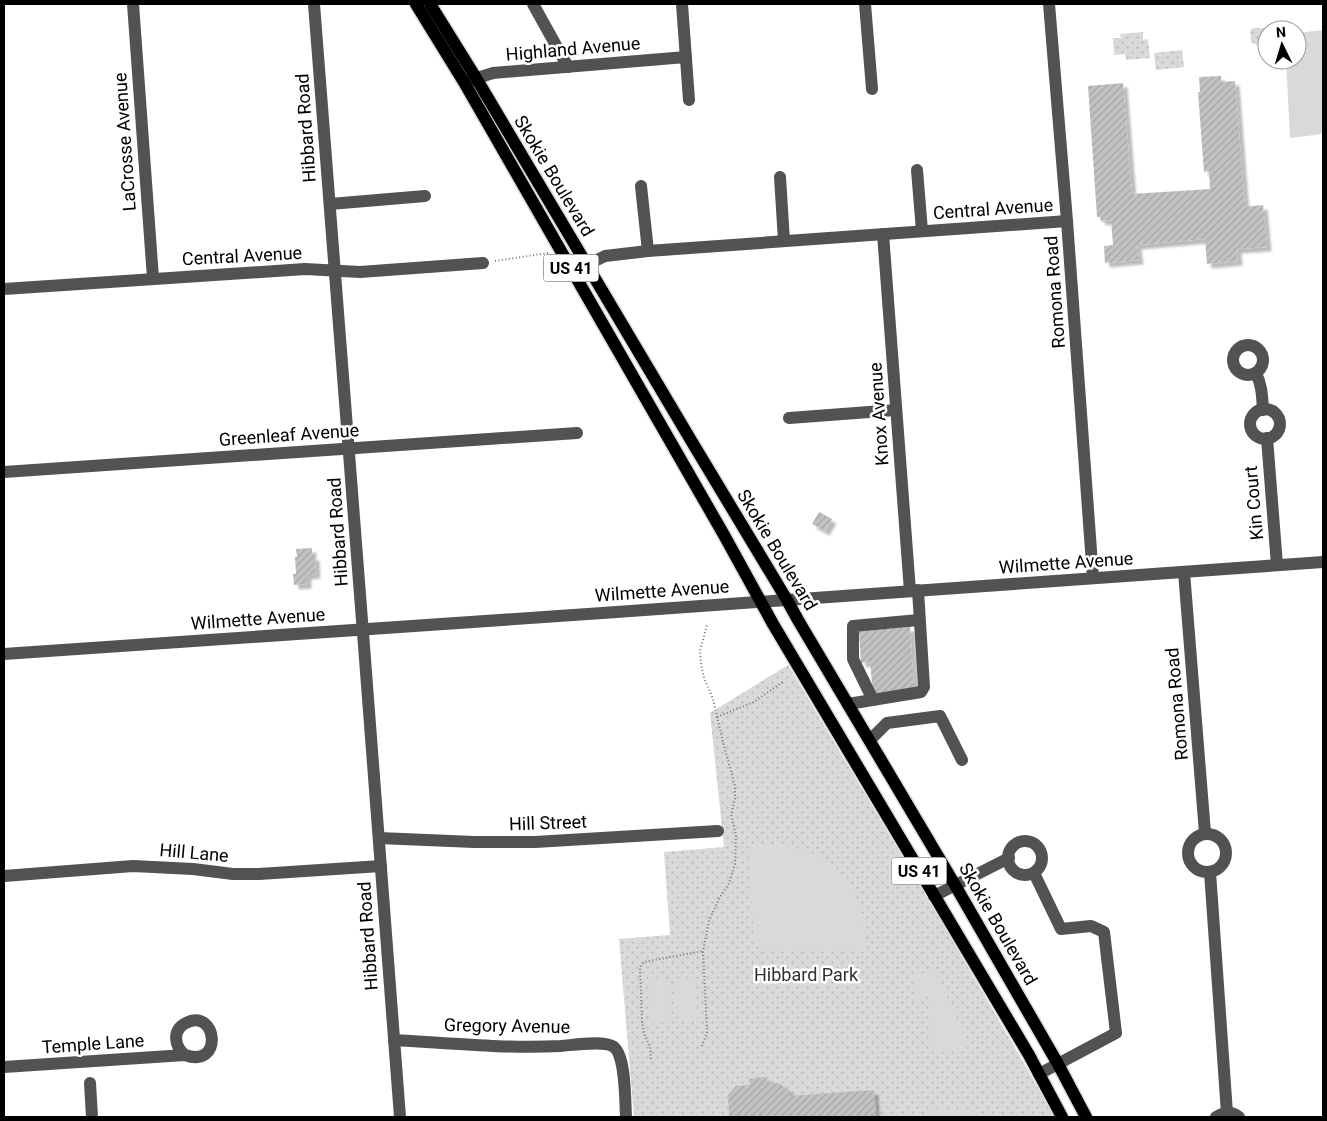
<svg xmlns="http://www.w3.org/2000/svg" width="1327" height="1121" viewBox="0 0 1327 1121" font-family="Roboto,sans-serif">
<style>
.park{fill:url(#park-dots)}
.pitch{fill:#d9d9d9}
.building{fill:url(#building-hatch);filter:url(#shadow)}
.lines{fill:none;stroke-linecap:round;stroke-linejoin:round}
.major-casing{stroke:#dbdbdb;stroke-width:15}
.path{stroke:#747474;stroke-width:2;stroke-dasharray:1 2.5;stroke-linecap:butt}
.minor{stroke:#525252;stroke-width:12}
.major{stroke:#000;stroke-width:12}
.labels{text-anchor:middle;stroke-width:5;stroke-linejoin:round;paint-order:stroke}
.shield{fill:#fff;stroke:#4c4c4c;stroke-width:1}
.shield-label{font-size:16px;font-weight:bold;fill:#000}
.street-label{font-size:18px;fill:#000;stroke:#fff}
.park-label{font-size:18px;fill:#303030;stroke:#fff}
</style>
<defs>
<pattern id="park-dots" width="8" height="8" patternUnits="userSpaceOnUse" patternTransform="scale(1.25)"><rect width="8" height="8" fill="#d9d9d9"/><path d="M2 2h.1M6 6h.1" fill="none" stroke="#b8b8b8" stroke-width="1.8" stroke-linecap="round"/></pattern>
<pattern id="building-hatch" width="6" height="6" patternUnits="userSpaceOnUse" patternTransform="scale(1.25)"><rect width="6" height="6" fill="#c2c2c2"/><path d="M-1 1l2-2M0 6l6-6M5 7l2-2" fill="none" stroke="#a5a5a5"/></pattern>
<filter id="shadow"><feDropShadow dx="4.5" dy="4.5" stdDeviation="1" flood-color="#0004"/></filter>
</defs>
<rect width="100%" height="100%" fill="#fff"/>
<g class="park">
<path d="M 1253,28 L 1269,28 L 1269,30 L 1267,30 L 1267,41 L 1259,46 L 1251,42 L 1250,31 Z"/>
<path d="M 1143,32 L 1143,40 L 1148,39 L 1150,58 L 1126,60 L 1125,54 L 1114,55 L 1113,38 L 1121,38 L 1120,34 Z"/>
<path d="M 1182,50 L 1184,67 L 1156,70 L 1154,53 Z"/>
<path d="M 788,665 L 951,938 L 1055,1117 L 634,1117 L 619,939 L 670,935 L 664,852 L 724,847 L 710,713 Z"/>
</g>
<g class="pitch">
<path d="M 1323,30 L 1323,133 L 1315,135 L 1290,138 L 1286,60 L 1297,60 L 1297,33 Z"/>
<path d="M 761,846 C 772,846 782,846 792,848 C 846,858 867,901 865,952 L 761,949 L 754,942 L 749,847 Z"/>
<path d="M 935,971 L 969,1047 L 932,1051 L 928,997 L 916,999 L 914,975 Z"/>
<path d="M 695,977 L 698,1020 L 678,1021 L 675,979 Z"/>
<path d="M 668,979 L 671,1022 L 651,1023 L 648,980 Z"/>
<path d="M 944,1109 L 969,1111 L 986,1117 L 932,1117 L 931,1111 Z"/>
</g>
<g class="building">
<path d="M 1221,76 L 1221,82 L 1235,81 L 1245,207 L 1263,205 L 1267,247 L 1237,249 L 1238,261 L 1207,264 L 1205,239 L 1137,245 L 1139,260 L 1105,263 L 1104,246 L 1113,245 L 1111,220 L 1101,221 L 1100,217 L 1097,217 L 1088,86 L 1123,83 L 1132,194 L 1210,189 L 1209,171 L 1204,172 L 1198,92 L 1200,92 L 1199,77 Z"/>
<path d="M 819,512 L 832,519 L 825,531 L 812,524 Z"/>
<path d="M 312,548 L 312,556 L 315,556 L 316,574 L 307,575 L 307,584 L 294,585 L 293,574 L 296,574 L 295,557 L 297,557 L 296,549 Z"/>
<path d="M 910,627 L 914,689 L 873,693 L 870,662 L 861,663 L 859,631 Z"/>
<path d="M 766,1077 L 767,1084 L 779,1083 L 790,1091 L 790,1096 L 874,1090 L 876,1117 L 729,1117 L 728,1095 L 736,1086 L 750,1085 L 749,1079 Z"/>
</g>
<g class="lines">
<g class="major-casing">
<g id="major">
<path d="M 416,4 L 464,82 L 573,272 L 724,535 L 773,624 L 1029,1055 L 1062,1117"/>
<path d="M 430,4 L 476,78 L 692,442 L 787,600 L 798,620 L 955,885 L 1058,1064 L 1086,1117"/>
</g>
</g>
<g class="path">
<path d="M 495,261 L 548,253"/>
<path d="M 717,717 L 754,702 L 784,681"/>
<path d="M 702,1046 L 707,1032 L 703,951 L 709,921 L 719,899 L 729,883 L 735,864 L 736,835 L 731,814 L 735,800 L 735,786 L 723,742 L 713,699 L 704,678 L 701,664 L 700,651 L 707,625"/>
<path d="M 651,1059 L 650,1046 L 645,1037 L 642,1022 L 640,967 L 644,962 L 703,951"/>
</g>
<g class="minor">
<path d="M 133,4 L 153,278"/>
<path d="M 314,4 L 364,646 L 400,1117"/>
<path d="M 533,4 L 568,67"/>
<path d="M 682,4 L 689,100"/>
<path d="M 865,4 L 872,89"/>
<path d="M 1049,4 L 1067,221 L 1093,578"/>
<path d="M 468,81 L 493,73 L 686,57"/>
<path d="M 917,170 L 922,231"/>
<path d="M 780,177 L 784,241"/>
<path d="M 641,186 L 648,251"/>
<path d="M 330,204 L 425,196"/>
<path d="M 883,234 L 910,591"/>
<path d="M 573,272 L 605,256 L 648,251 L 1067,221"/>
<path d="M 4,289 L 305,269 L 360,272 L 483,263"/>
<circle cx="1248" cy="360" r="15"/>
<path d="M 1256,373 C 1262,386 1262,395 1263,410"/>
<circle cx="1265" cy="424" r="15"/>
<path d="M 789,418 L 896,410"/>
<path d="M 1267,438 L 1277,565"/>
<path d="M 4,472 L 577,433"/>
<path d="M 1184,572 L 1205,833"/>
<path d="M 4,654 C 444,625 883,593 1323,562"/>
<path d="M 873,700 L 853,659 L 853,626 L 919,620"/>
<path d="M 848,704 L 921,692 L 924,687 L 918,590"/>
<path d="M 870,740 L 887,723 L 940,716 L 962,760"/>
<circle cx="1207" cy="853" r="19"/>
<path d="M 379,838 L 474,842 L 535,842 L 718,831"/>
<circle cx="1025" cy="858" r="17"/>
<path d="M 1210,872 L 1227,1113"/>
<path d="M 1034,873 L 1061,929 L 1091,926 L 1104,932 L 1116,1033 L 1039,1074"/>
<path d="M 4,876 L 133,866 L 193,869 L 233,874 L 259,874 L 381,866"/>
<path d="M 934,896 L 1009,858"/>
<path d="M 394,1040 C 449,1043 506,1049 561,1046 C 574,1045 604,1040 614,1047 C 626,1057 625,1101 626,1117"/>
<path d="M 4,1067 L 185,1055 C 224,1069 217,1007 186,1023 C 172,1030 174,1046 185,1055"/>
<path d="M 90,1083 L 92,1117"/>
<path d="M 1216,1117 C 1224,1112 1232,1111 1239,1117"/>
</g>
<use href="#major" class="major"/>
</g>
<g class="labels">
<g class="shield">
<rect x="543.5" y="254.5" width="55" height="27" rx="4"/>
<rect x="891.5" y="857.5" width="55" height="27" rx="4"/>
</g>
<g class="shield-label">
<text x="571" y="274">US 41</text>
<text x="919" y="877">US 41</text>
</g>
<g class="street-label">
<text transform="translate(573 49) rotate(-5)" y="6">Highland Avenue</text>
<text transform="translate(306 128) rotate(-94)" y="6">Hibbard Road</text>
<text transform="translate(125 142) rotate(-94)" y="6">LaCrosse Avenue</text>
<text transform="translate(554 176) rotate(59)" y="6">Skokie Boulevard</text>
<text transform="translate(993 209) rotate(-4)" y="6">Central Avenue</text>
<text transform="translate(242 256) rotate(-3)" y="6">Central Avenue</text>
<text transform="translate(1055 292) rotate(-94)" y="6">Romona Road</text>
<text transform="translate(879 414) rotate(-94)" y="6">Knox Avenue</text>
<text transform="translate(289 435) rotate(-4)" y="6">Greenleaf Avenue</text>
<text transform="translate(1254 503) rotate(-95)" y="6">Kin Court</text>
<text transform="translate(338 532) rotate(-94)" y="6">Hibbard Road</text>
<text transform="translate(777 550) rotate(59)" y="6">Skokie Boulevard</text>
<text transform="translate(1066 563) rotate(-4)" y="6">Wilmette Avenue</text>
<text transform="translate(662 591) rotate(-4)" y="6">Wilmette Avenue</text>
<text transform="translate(258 619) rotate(-4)" y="6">Wilmette Avenue</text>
<text transform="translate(1177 704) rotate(-95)" y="6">Romona Road</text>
<text transform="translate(548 823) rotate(-2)" y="6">Hill Street</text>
<text transform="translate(194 853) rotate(5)" y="6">Hill Lane</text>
<text transform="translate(998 924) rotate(60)" y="6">Skokie Boulevard</text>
<text transform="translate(368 936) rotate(-94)" y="6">Hibbard Road</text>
<text transform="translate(507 1026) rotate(1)" y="6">Gregory Avenue</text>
<text transform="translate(93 1044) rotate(-4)" y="6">Temple Lane</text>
</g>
<g class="park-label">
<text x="806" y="981">Hibbard Park</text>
</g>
</g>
<rect width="1327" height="1121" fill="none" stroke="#000000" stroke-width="10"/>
<g transform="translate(1282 45) rotate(355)"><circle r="24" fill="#ffffff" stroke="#999999"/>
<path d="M0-4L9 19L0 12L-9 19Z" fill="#000000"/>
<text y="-8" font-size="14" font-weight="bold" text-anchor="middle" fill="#000000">N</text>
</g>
</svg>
